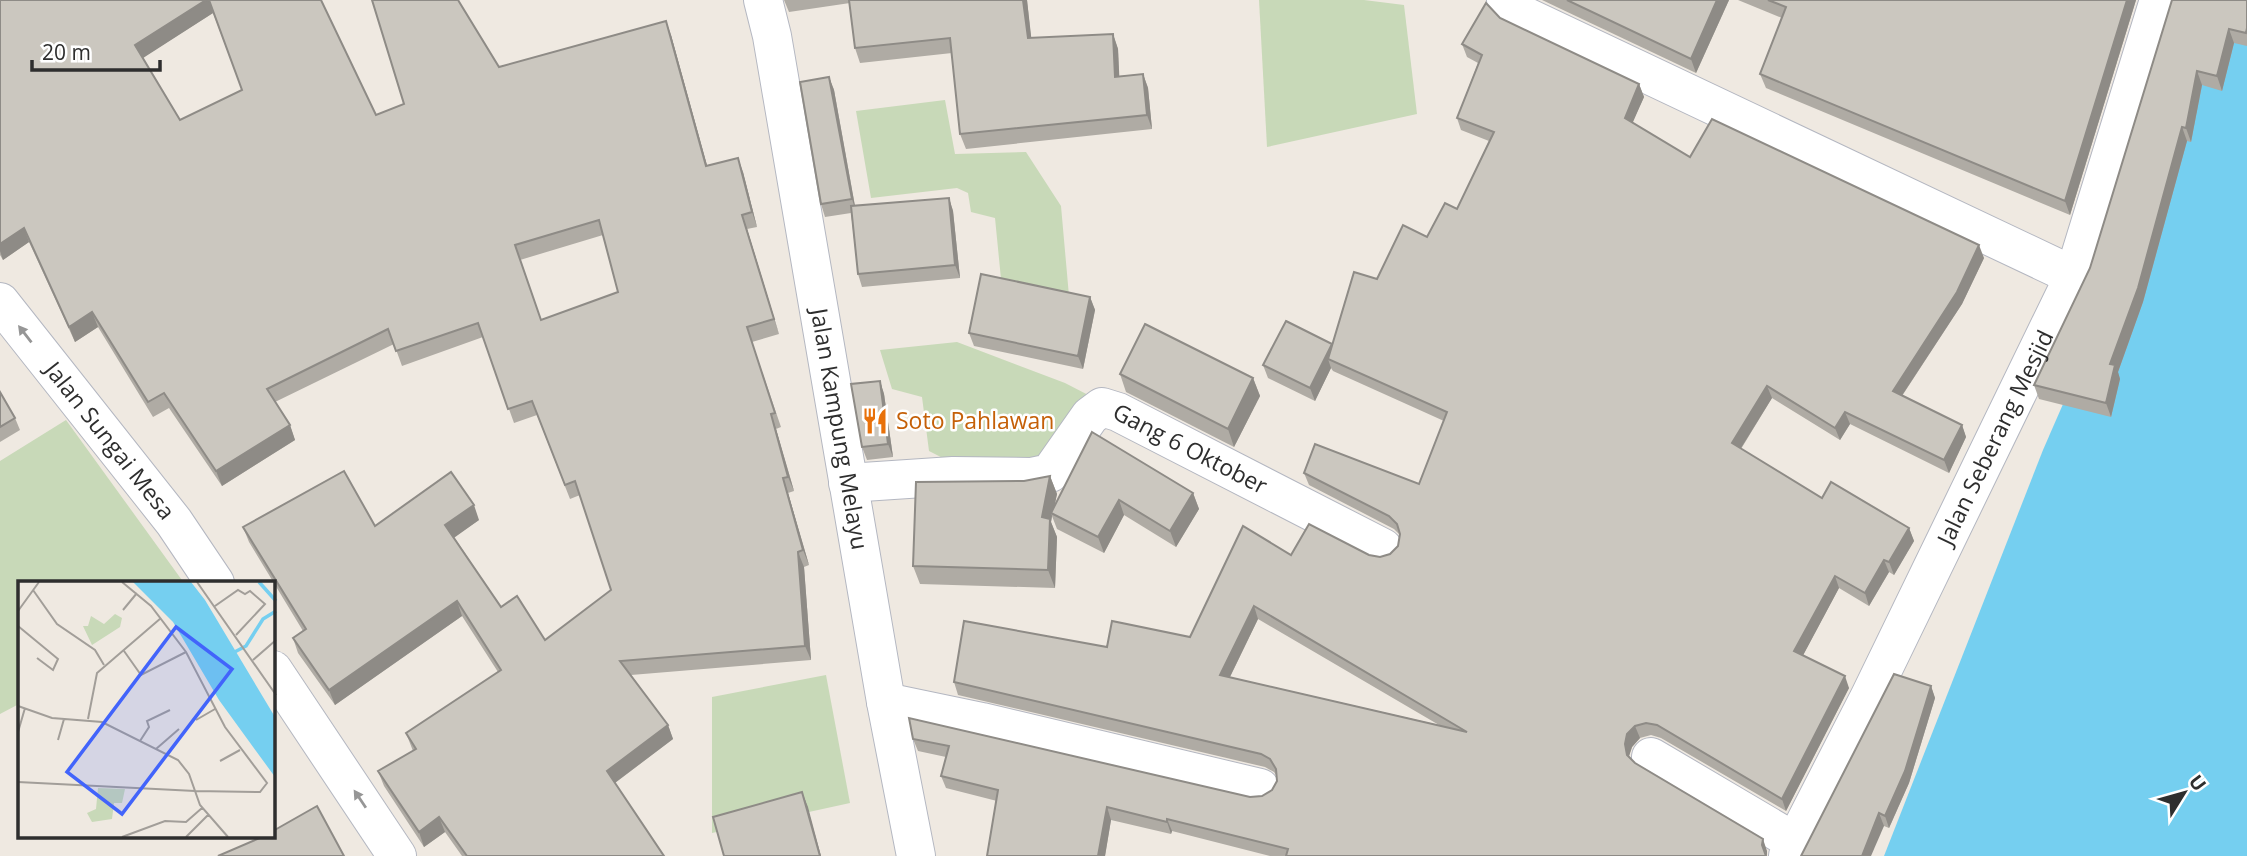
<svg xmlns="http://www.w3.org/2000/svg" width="2247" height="856" viewBox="0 0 2247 856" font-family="'Open Sans',sans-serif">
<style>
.cemetery{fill:#c8d9b8}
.water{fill:#75cff0}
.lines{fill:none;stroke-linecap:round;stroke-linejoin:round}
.minor-casing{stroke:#b4b7c1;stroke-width:40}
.tertiary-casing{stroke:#b4b7c1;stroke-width:40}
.secondary-casing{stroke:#b4b7c1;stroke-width:40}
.minor{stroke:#fff;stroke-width:38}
.tertiary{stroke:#fff;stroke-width:38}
.secondary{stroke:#fff;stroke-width:38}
.wall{fill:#afaba4;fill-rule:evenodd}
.shaded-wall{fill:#8e8b86}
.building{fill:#cbc7bf;stroke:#8e8b86;stroke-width:2;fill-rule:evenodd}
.oneway{fill:#969696}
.labels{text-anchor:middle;stroke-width:5;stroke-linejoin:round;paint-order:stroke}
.food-label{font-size:23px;fill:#c56008;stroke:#fff;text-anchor:start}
.street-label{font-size:23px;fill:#2e2e2e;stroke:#fff}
.inset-river{fill:none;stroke:#75cff0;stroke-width:3.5}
.inset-road{fill:none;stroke:#a29e99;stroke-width:2}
.view{fill:#4264fb;fill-opacity:0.15;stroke:#4264fb;stroke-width:3.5}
.inset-edge{fill:none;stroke:#2e2e2e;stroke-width:3.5}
</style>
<rect width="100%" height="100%" fill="#efe9e1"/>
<g class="cemetery">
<path d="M 1259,0 L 1364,0 L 1404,5 L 1417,114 L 1267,147 Z"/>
<path d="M 945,100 L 955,154 L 1026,152 L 1061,206 L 1069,296 L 1002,289 L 995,218 L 971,212 L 968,193 L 957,188 L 871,198 L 856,111 Z"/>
<path d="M 957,342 L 1065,383 L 1096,399 L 1047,460 L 980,477 L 929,451 L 922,397 L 892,389 L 880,350 Z"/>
<path d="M 66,420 L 184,583 L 19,583 L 19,704 L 0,714 L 0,461 Z"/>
<path d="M 826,675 L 850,803 L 712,833 L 712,697 Z"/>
</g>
<path class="water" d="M 2239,0 L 2247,0 L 2247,856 L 1884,856 L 2043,450 Z"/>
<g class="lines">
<g class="minor-casing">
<g id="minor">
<path d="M 1506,0 L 1514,11 L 2074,276"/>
<path id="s1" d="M 848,483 L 953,476 L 1031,477 L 1050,473 L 1090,416 L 1102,407 L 1118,412 L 1383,548"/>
<path d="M 886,702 L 982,722 L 1260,788"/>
<path d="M 1651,757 L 1795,842"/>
</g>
</g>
<g class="tertiary-casing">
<g id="tertiary">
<path id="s2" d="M 1788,856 L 1870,696 L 2074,276 L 2159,0"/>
</g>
</g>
<g class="secondary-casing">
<g id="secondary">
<path id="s3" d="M 763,0 L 772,36 L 886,702 L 916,856"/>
<path id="s4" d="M 0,302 L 174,522 L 215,583"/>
<path d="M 273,670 L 397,856"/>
</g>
</g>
<use href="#minor" class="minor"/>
<use href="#tertiary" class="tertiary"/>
<use href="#secondary" class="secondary"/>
</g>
<g class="wall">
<path d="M 0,0 L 321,0 L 376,115 L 499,67 L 671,35 L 707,165 L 743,172 L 757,227 L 747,229 L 779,334 L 752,342 L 781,427 L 776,429 L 794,491 L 788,493 L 809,565 L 804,567 L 811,660 L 631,675 L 668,725 L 673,739 L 615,783 L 664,856 L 462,856 L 445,832 L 424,847 L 384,786 L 378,771 L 413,751 L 406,733 L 498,672 L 462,616 L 335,705 L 298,653 L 293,638 L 303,631 L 249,542 L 243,527 L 375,526 L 479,520 L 454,537 L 501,607 L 545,640 L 611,590 L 580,495 L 570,499 L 537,415 L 514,423 L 483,337 L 402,366 L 394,344 L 275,402 L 290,425 L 295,440 L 222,486 L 169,408 L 153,417 L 98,327 L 75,342 L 29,242 L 3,260 L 0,255 ZM 213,13 L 242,90 L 180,120 L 142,58 ZM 603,235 L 618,292 L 541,320 L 520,260 Z"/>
<path d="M 784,0 L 1027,0 L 1031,38 L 1113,34 L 1118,49 L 1119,76 L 1143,74 L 1148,88 L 1152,129 L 966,149 L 960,134 L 952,53 L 860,63 L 855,48 L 850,3 L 789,12 Z"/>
<path d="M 1542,0 L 1729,0 L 1696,73 Z"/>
<path d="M 1738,0 L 2136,0 L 2070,215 L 1766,88 L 1760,74 L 1782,18 Z"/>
<path d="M 2172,0 L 2247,0 L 2247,46 L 2234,43 L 2222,91 L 2202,85 L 2191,142 L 2187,141 L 2143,302 L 2118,372 L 2120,379 L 2111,417 L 2039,399 L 2034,385 L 2090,268 Z"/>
<path d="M 1500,18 L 1639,84 L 1644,97 L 1632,123 L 1690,157 L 1984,258 L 1962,304 L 1902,396 L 1962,425 L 1966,437 L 1949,473 L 1850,424 L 1840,440 L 1772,398 L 1741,449 L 1822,498 L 1909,528 L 1914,541 L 1894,575 L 1889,572 L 1869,606 L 1839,588 L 1803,655 L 1849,688 L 1786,811 L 1661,738 L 1651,735 L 1640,738 L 1632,747 L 1629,756 L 1635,763 L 1767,851 L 1767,856 L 1270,856 L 1172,831 L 1171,834 L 1111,820 L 1105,856 L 987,856 L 997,801 L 946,788 L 941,776 L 946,757 L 918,751 L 913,739 L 1250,797 L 1262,796 L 1272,790 L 1277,781 L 1276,775 L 1274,772 L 1265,767 L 958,695 L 954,682 L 1107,647 L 1190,637 L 1291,555 L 1369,555 L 1380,557 L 1390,554 L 1398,546 L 1400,535 L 1394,529 L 1309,485 L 1304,473 L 1419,484 L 1444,421 L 1333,371 L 1331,368 L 1315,401 L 1268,378 L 1263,365 L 1332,344 L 1377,279 L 1427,237 L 1457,209 L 1489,141 L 1461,130 L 1457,118 L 1478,63 L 1467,57 L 1462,44 ZM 1258,619 L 1439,725 L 1230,677 Z"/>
<path d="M 829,77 L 834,90 L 855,206 L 949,198 L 953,211 L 960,278 L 862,287 L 858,274 L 851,213 L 825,217 L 821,204 Z"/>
<path d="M 1090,297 L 1095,310 L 1083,369 L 974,346 L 969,333 Z"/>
<path d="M 1120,374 L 1253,378 L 1260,396 L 1234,447 L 1126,392 Z"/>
<path d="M 880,381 L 884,394 L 893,457 L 867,460 L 862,447 Z"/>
<path d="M 0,392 L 15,418 L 20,430 L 0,442 Z"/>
<path d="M 1050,476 L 1057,494 L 1054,506 L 1193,493 L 1199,509 L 1176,547 L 1124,515 L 1104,553 L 1057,529 L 1052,516 L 1051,522 L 1057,537 L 1055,588 L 920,584 L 913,566 Z"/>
<path d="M 1931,686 L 1935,698 L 1909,783 L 1889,828 L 1884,826 L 1801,856 Z"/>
</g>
<g class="shaded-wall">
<path d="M 206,0 L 209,0 L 213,13 L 140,60 L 135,45 Z"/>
<path d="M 1023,0 L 1027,0 L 1033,53 L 1028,38 Z"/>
<path d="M 1717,0 L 1729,0 L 1696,73 L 1691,59 Z"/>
<path d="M 2127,0 L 2136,0 L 2070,215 L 2065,201 Z"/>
<path d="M 666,21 L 671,35 L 711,180 L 706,166 Z"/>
<path d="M 2229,29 L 2234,43 L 2222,91 L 2217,76 Z"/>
<path d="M 1113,34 L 1118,49 L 1120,91 L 1115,77 Z"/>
<path d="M 2197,71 L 2202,85 L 2191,142 L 2186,128 Z"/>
<path d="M 1143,74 L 1148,88 L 1152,129 L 1147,115 Z"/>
<path d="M 829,77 L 834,90 L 856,212 L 852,199 Z"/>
<path d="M 1639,84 L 1644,97 L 1629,131 L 1625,118 Z"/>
<path d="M 2182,127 L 2187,141 L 2143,302 L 2118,372 L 2120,379 L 2111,417 L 2106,403 L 2110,364 Z"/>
<path d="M 738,158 L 743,172 L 757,227 L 752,212 Z"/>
<path d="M 949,198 L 953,211 L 960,278 L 955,265 Z"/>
<path d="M 742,215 L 747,229 L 779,334 L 774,319 Z"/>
<path d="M 24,228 L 29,242 L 3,260 L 0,251 L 0,244 Z"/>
<path d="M 1979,245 L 1984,258 L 1962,304 L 1897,403 L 1893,391 Z"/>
<path d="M 1090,297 L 1095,310 L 1083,369 L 1078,356 Z"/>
<path d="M 92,312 L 98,327 L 75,342 L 69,327 Z"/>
<path d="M 1332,344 L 1328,359 L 1331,368 L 1315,401 L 1310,388 Z"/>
<path d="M 1253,378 L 1260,396 L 1234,447 L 1228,429 Z"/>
<path d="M 880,381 L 884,394 L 893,457 L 888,444 Z"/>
<path d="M 1767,386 L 1772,398 L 1736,456 L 1732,443 Z"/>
<path d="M 1845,412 L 1850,424 L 1840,440 L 1835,428 Z"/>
<path d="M 771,414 L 776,429 L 794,491 L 788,477 Z"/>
<path d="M 290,425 L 295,440 L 222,486 L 216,471 Z"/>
<path d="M 1962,425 L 1966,437 L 1949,473 L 1944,460 Z"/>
<path d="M 1050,476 L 1057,494 L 1053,514 L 1051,513 L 1052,516 L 1051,522 L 1057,537 L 1055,588 L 1048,570 L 1042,517 Z"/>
<path d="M 783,478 L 788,493 L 809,565 L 803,550 Z"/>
<path d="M 1193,493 L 1199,509 L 1176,547 L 1170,531 Z"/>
<path d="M 1119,500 L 1124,515 L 1104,553 L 1098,537 Z"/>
<path d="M 474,505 L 479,520 L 451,540 L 445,525 Z"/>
<path d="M 1909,528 L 1914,541 L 1894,575 L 1889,562 Z"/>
<path d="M 798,552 L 804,567 L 811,660 L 805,646 Z"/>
<path d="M 1884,560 L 1889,572 L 1869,606 L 1865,593 Z"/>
<path d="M 1835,576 L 1839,588 L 1799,663 L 1794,651 Z"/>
<path d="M 457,601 L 462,616 L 335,705 L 329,690 Z"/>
<path d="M 1254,606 L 1258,619 L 1225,687 L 1220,675 Z"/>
<path d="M 1845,676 L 1849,688 L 1786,811 L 1782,799 Z"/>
<path d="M 1931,686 L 1935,698 L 1909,783 L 1889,828 L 1885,816 Z"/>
<path d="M 668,725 L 673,739 L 612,785 L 607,771 Z"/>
<path d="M 1635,726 L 1640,738 L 1632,747 L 1629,756 L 1627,755 L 1625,744 L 1627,734 Z"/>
<path d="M 802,792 L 808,807 L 821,856 L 820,856 Z"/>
<path d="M 1107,807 L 1111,820 L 1105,856 L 1098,856 Z"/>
<path d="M 1879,813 L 1884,826 L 1871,856 L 1862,856 Z"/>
<path d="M 439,817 L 445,832 L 424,847 L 419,832 Z"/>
<path d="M 1167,819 L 1172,831 L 1171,834 L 1167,822 Z"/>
<path d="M 1763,839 L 1767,851 L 1767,856 L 1762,845 Z"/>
</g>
<g class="building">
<path d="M 0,0 L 206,0 L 135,45 L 180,120 L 242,90 L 209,0 L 321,0 L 376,115 L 404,104 L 372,0 L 458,0 L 499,67 L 666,21 L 706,166 L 738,158 L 752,212 L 742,215 L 774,319 L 747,327 L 775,413 L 771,414 L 788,477 L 783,478 L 803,550 L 798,552 L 805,646 L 620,661 L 668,725 L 607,771 L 664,856 L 467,856 L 439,817 L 419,832 L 378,771 L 416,749 L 406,733 L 501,670 L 457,601 L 329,690 L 293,638 L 306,629 L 243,527 L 344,471 L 375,526 L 451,472 L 474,505 L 445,525 L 501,607 L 517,596 L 545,640 L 611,590 L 575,481 L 565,485 L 532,401 L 508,409 L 478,323 L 396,351 L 388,329 L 267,389 L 290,425 L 216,471 L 164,393 L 148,402 L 92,312 L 69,327 L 24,228 L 0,244 ZM 599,220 L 618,292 L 541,320 L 515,245 Z"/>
<path d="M 849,0 L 1023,0 L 1028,38 L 1113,34 L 1115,77 L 1143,74 L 1147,115 L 960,134 L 950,38 L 855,48 Z"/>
<path d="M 1567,0 L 1717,0 L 1691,59 Z"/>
<path d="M 1768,0 L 2127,0 L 2065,201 L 1760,74 L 1786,7 Z"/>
<path d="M 2172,0 L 2247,0 L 2247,28 L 2246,33 L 2229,29 L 2217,76 L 2197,71 L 2186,128 L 2182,127 L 2138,288 L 2110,364 L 2115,365 L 2106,403 L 2034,385 L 2090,268 Z"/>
<path d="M 1486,3 L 1500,18 L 1639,84 L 1625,118 L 1690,157 L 1712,119 L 1979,245 L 1957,292 L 1893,391 L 1962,425 L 1944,460 L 1845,412 L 1835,428 L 1767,386 L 1732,443 L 1822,498 L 1831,482 L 1909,528 L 1889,562 L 1884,560 L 1865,593 L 1835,576 L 1794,651 L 1845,676 L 1782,799 L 1657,725 L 1646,723 L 1635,726 L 1627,734 L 1625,744 L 1627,755 L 1635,763 L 1763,839 L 1762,845 L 1766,856 L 1286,856 L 1288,849 L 1167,819 L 1167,822 L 1107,807 L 1098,856 L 987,856 L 998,790 L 941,776 L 949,746 L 913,739 L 909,718 L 1250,797 L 1262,796 L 1272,790 L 1277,781 L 1276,769 L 1270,759 L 1261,754 L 954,682 L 964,621 L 1107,647 L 1112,621 L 1190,637 L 1243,526 L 1291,555 L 1309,524 L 1369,555 L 1380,557 L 1390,554 L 1398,546 L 1400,534 L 1397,524 L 1389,516 L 1304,473 L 1315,444 L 1419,484 L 1447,412 L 1328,359 L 1354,272 L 1377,279 L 1403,225 L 1427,237 L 1445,203 L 1457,209 L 1494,132 L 1457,118 L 1482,55 L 1462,44 ZM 1254,606 L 1467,732 L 1220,675 Z"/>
<path d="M 829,77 L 852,199 L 821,204 L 800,82 Z"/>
<path d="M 949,198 L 955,265 L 858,274 L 851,206 Z"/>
<path d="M 981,274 L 1090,297 L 1078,356 L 969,333 Z"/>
<path d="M 1286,321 L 1332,344 L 1310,388 L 1263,365 Z"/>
<path d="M 1145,324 L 1253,378 L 1228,429 L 1120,374 Z"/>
<path d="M 880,381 L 888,444 L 862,447 L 851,384 Z"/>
<path d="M 0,392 L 15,418 L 0,427 Z"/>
<path d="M 1092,432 L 1193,493 L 1170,531 L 1119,500 L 1098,537 L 1051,513 Z"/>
<path d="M 1050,476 L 1042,517 L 1050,519 L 1048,570 L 913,566 L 916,482 L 1024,481 Z"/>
<path d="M 1894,674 L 1931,686 L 1905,771 L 1885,816 L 1879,813 L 1862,856 L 1801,856 Z"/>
<path d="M 802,792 L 820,856 L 724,856 L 713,817 Z"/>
<path d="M 317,806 L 344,856 L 218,856 L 262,837 L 273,837 L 273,831 Z"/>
</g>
<defs><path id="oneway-solid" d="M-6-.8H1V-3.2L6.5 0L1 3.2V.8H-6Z" transform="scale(1.75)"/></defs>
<g class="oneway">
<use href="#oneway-solid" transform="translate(25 334) rotate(-128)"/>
<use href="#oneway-solid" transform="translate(360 799) rotate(-124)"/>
</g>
<defs>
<g id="restaurant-bare" transform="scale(2.1)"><path d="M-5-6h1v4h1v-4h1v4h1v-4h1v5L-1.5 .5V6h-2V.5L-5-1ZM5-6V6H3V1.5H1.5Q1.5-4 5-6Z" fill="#e8710a" stroke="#fff" stroke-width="2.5" paint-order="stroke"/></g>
</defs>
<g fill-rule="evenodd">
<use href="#restaurant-bare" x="875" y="421"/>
</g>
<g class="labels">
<g class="food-label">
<text x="896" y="429">Soto Pahlawan</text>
</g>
<g class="street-label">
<text dy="8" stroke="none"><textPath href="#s3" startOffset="436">Jalan Kampung Melayu</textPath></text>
<text dy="8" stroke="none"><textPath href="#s2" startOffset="467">Jalan Seberang Mesjid</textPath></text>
<text dy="8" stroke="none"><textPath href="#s4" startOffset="177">Jalan Sungai Mesa</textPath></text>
<text dy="8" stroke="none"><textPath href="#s1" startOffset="385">Gang 6 Oktober</textPath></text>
</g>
</g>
<g transform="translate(18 581)">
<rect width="257" height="257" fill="#efe9e1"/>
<path d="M 97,33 L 104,37 L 102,46 L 74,64 L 65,45 L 70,45 L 73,35 L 86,43 ZM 80,207 L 107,208 L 104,222 L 96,222 L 94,238 L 74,241 L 69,232 L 78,228 Z" fill="#c8d9b8"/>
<path d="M 115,1 L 173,1 L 187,19 L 257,136 L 257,196 L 201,119 L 155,41 Z" fill="#75cff0"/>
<path class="inset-river" d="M 241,1 L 258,20M 209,75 L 228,65 L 245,38 L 258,30"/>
<path class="inset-road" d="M 104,1 L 133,25 L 168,71 L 207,146 L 249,202 L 242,211 L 177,210M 179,1 L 258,114M 15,9 L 39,43 L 77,69 L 86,84M 197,25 L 220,9 L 227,13 L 232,10 L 247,23 L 218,54M 105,29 L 119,12M 0,30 L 21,1M 0,45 L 40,78 L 35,89 L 19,77M 106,70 L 123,94 L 168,71M 235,79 L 258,59M 0,125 L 34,137 L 84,141 L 160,179 L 171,193 L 182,224 L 210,256M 70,138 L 79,92 L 143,37M 178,139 L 197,128M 0,151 L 7,127M 40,159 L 46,138M 122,160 L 131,146 L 129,140 L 152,129M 138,168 L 161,148M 202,180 L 222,169M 0,201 L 177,210M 104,256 L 147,240 L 168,241 L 184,227M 168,256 L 190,234"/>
<path class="view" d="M 158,46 L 214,88 L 104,233 L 49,191 Z"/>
<rect width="257" height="257" class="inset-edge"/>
</g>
<g transform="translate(2184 793) rotate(53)" stroke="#ffffff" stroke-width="5" paint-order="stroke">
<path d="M0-5L12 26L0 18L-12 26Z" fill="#2e2e2e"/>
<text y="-10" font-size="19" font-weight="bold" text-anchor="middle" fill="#2e2e2e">U</text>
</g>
<path d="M32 60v10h128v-10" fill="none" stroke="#2e2e2e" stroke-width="3.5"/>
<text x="42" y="60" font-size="21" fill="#2e2e2e" stroke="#ffffff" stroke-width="5" paint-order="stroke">20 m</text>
</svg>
